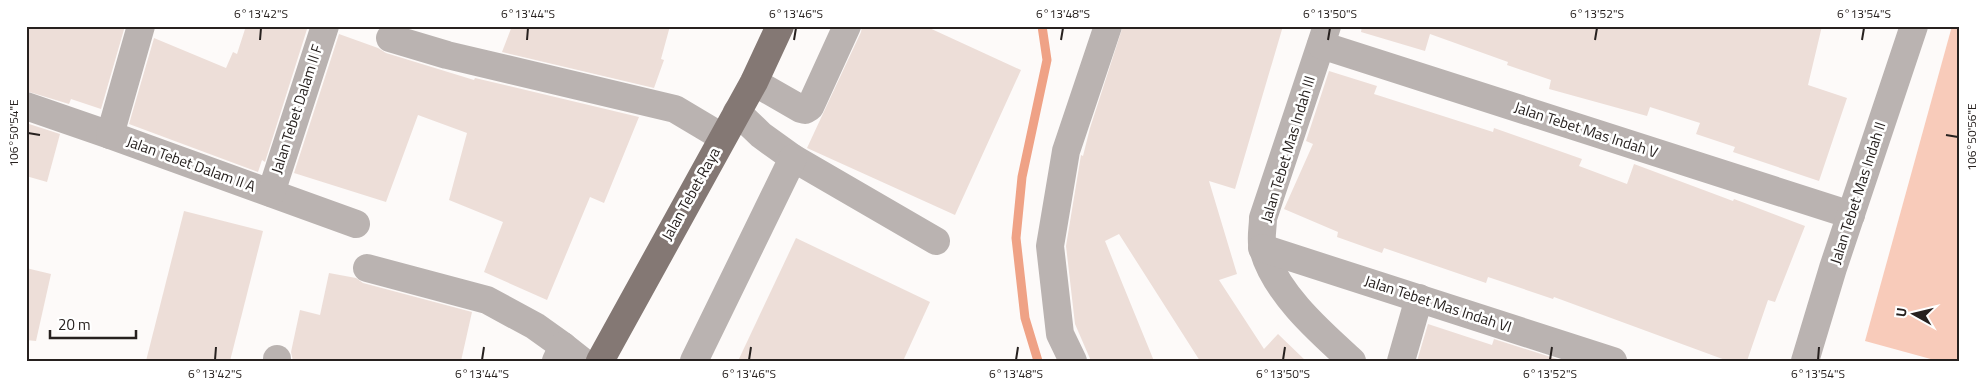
<svg xmlns="http://www.w3.org/2000/svg" width="1986" height="387" viewBox="0 0 1986 387" font-family="'Titillium Web',sans-serif">
<style>
.green{fill:#f8cbba}
.lines{fill:none;stroke-linecap:round;stroke-linejoin:round}
.stream{stroke:#efa286;stroke-width:9}
.building{fill:#edded8}
.minor{stroke:#bab3b1;stroke-width:28}
.major{stroke:#847874;stroke-width:28}
.ticks{fill:none;stroke:#27211f;stroke-width:2}
.labels{text-anchor:middle;stroke-width:5;stroke-linejoin:round;paint-order:stroke}
.street-label{font-size:15px;fill:#27211f;stroke:#fff}
.neatline{fill:none;stroke:#27211f;stroke-width:2}
.ticks-label{font-size:12px;text-anchor:middle;fill:#27211f}
</style>
<rect width="100%" height="100%" fill="#fdfaf9"/>
<path class="green" d="M 1952,26 L 1960,26 L 1960,361 L 1938,361 L 1865,341 Z"/>
<g class="lines">
<path class="stream" d="M 1038,361 L 1025,318 L 1016,238 L 1022,177 L 1047,60 L 1042,26"/>
</g>
<g class="building">
<path d="M 26,26 L 125,26 L 101,109 L 71,99 L 69,104 L 26,91 Z"/>
<path d="M 246,26 L 308,26 L 265,162 L 262,160 L 258,172 L 129,124 L 154,38 L 226,68 L 233,52 L 237,54 Z"/>
<path d="M 512,26 L 670,26 L 661,59 L 664,60 L 654,88 L 502,52 Z"/>
<path d="M 862,26 L 925,26 L 1021,70 L 955,215 L 807,148 L 861,32 Z"/>
<path d="M 1123,26 L 1283,26 L 1235,189 L 1209,181 L 1237,274 L 1219,280 L 1264,349 L 1278,334 L 1306,361 L 1200,361 L 1119,234 L 1105,241 L 1154,361 L 1091,361 L 1075,324 L 1066,246 L 1081,155 L 1083,156 L 1090,128 Z"/>
<path d="M 1362,26 L 1822,26 L 1808,85 L 1847,98 L 1819,181 L 1733,152 L 1735,147 L 1696,134 L 1700,123 L 1650,107 L 1647,116 L 1549,89 L 1551,80 L 1507,65 L 1508,62 L 1430,34 L 1425,51 L 1361,32 Z"/>
<path d="M 339,34 L 378,48 L 386,53 L 474,80 L 475,78 L 639,117 L 604,203 L 590,197 L 547,300 L 484,272 L 503,222 L 449,200 L 467,133 L 418,115 L 386,202 L 294,173 Z"/>
<path d="M 1329,71 L 1377,86 L 1374,94 L 1493,132 L 1494,128 L 1582,159 L 1579,166 L 1627,184 L 1634,164 L 1733,201 L 1734,199 L 1805,226 L 1775,302 L 1768,300 L 1747,361 L 1728,361 L 1554,297 L 1553,299 L 1488,277 L 1486,283 L 1384,248 L 1382,253 L 1337,237 L 1338,232 L 1284,209 L 1313,144 L 1306,141 Z"/>
<path d="M 26,123 L 60,134 L 47,182 L 26,176 Z"/>
<path d="M 184,211 L 263,231 L 230,361 L 146,361 Z"/>
<path d="M 796,238 L 930,302 L 903,361 L 738,361 Z"/>
<path d="M 26,268 L 51,274 L 36,341 L 26,340 Z"/>
<path d="M 329,273 L 356,278 L 363,283 L 472,312 L 461,361 L 293,361 L 291,352 L 300,310 L 320,315 Z"/>
<path d="M 1428,324 L 1492,345 L 1494,339 L 1557,359 L 1556,361 L 1417,361 Z"/>
</g>
<g class="lines">
<g class="minor">
<path d="M 1327,26 L 1263,218 C 1263,228 1260,240 1263,249 C 1275,293 1320,332 1352,361"/>
<path d="M 390,38 L 447,55 L 675,109 L 722,137"/>
<path d="M 1321,45 L 1851,215"/>
<path d="M 754,82 L 801,109 L 805,110 L 810,107 L 847,26"/>
<path d="M 26,106 L 110,135 L 356,224"/>
<path d="M 737,112 L 761,135 L 793,158 L 936,241"/>
<path d="M 110,135 L 141,26"/>
<path d="M 271,193 L 325,26"/>
<path d="M 1262,248 L 1613,361"/>
<path d="M 367,268 L 487,300 L 535,326 L 563,346"/>
<path d="M 277,361 L 277,359"/>
<path d="M 556,361 L 563,346 L 582,361"/>
<path d="M 694,361 L 793,158"/>
<path d="M 1073,361 L 1060,334 L 1050,246 L 1066,151 L 1108,26"/>
<path d="M 1401,361 L 1419,298"/>
<path d="M 1805,361 L 1833,268 L 1914,26"/>
</g>
<path class="major" d="M 600,361 L 754,82 L 780,26"/>
</g>
<path class="ticks" d="M 260,40 L 261,28M 527,40 L 528,28M 794,40 L 796,28M 1061,40 L 1063,28M 1328,40 L 1330,28M 1595,40 L 1597,28M 1862,40 L 1864,28M 28,133 L 40,135M 1946,135 L 1958,137M 215,360 L 216,347M 482,360 L 484,347M 749,360 L 751,347M 1016,360 L 1018,347M 1283,360 L 1285,347M 1550,360 L 1552,347M 1818,360 L 1819,347"/>
<g class="labels">
<g class="street-label">
<text transform="translate(297 109) rotate(-72)" y="5">Jalan Tebet Dalam II F</text>
<text transform="translate(1586 130) rotate(18)" y="5">Jalan Tebet Mas Indah V</text>
<text transform="translate(1288 149) rotate(-73)" y="5">Jalan Tebet Mas Indah III</text>
<text transform="translate(191 164) rotate(20)" y="5">Jalan Tebet Dalam II A</text>
<text transform="translate(1858 193) rotate(-72)" y="5">Jalan Tebet Mas Indah II</text>
<text transform="translate(691 194) rotate(-61)" y="5">Jalan Tebet Raya</text>
<text transform="translate(1438 304) rotate(18)" y="5">Jalan Tebet Mas Indah VI</text>
</g>
</g>
<rect width="1986" height="387" fill="none" stroke="#ffffff" stroke-width="55"/>
<g transform="translate(1914 314) rotate(278)" stroke="#ffffff" stroke-width="4" paint-order="stroke">
<path d="M0-4L9 19L0 12L-9 19Z" fill="#27211f"/>
<text y="-8" font-size="14" font-weight="bold" text-anchor="middle" fill="#27211f">U</text>
</g>
<path d="M50 330v8h86v-8" fill="none" stroke="#27211f" stroke-width="2.5"/>
<text x="58" y="330" font-size="15" fill="#27211f" stroke="#ffffff" stroke-width="4" paint-order="stroke">20 m</text>
<rect x="28" y="28" width="1930" height="332" class="neatline"/>
<g class="ticks-label">
<text x="261" y="18">6°13'42"S</text>
<text x="528" y="18">6°13'44"S</text>
<text x="796" y="18">6°13'46"S</text>
<text x="1063" y="18">6°13'48"S</text>
<text x="1330" y="18">6°13'50"S</text>
<text x="1597" y="18">6°13'52"S</text>
<text x="1864" y="18">6°13'54"S</text>
<text transform="translate(14 133) rotate(-90)" y="4">106°50'54"E</text>
<text transform="translate(1972 137) rotate(-90)" y="4">106°50'56"E</text>
<text x="215" y="378">6°13'42"S</text>
<text x="482" y="378">6°13'44"S</text>
<text x="749" y="378">6°13'46"S</text>
<text x="1016" y="378">6°13'48"S</text>
<text x="1283" y="378">6°13'50"S</text>
<text x="1550" y="378">6°13'52"S</text>
<text x="1818" y="378">6°13'54"S</text>
</g>
</svg>
